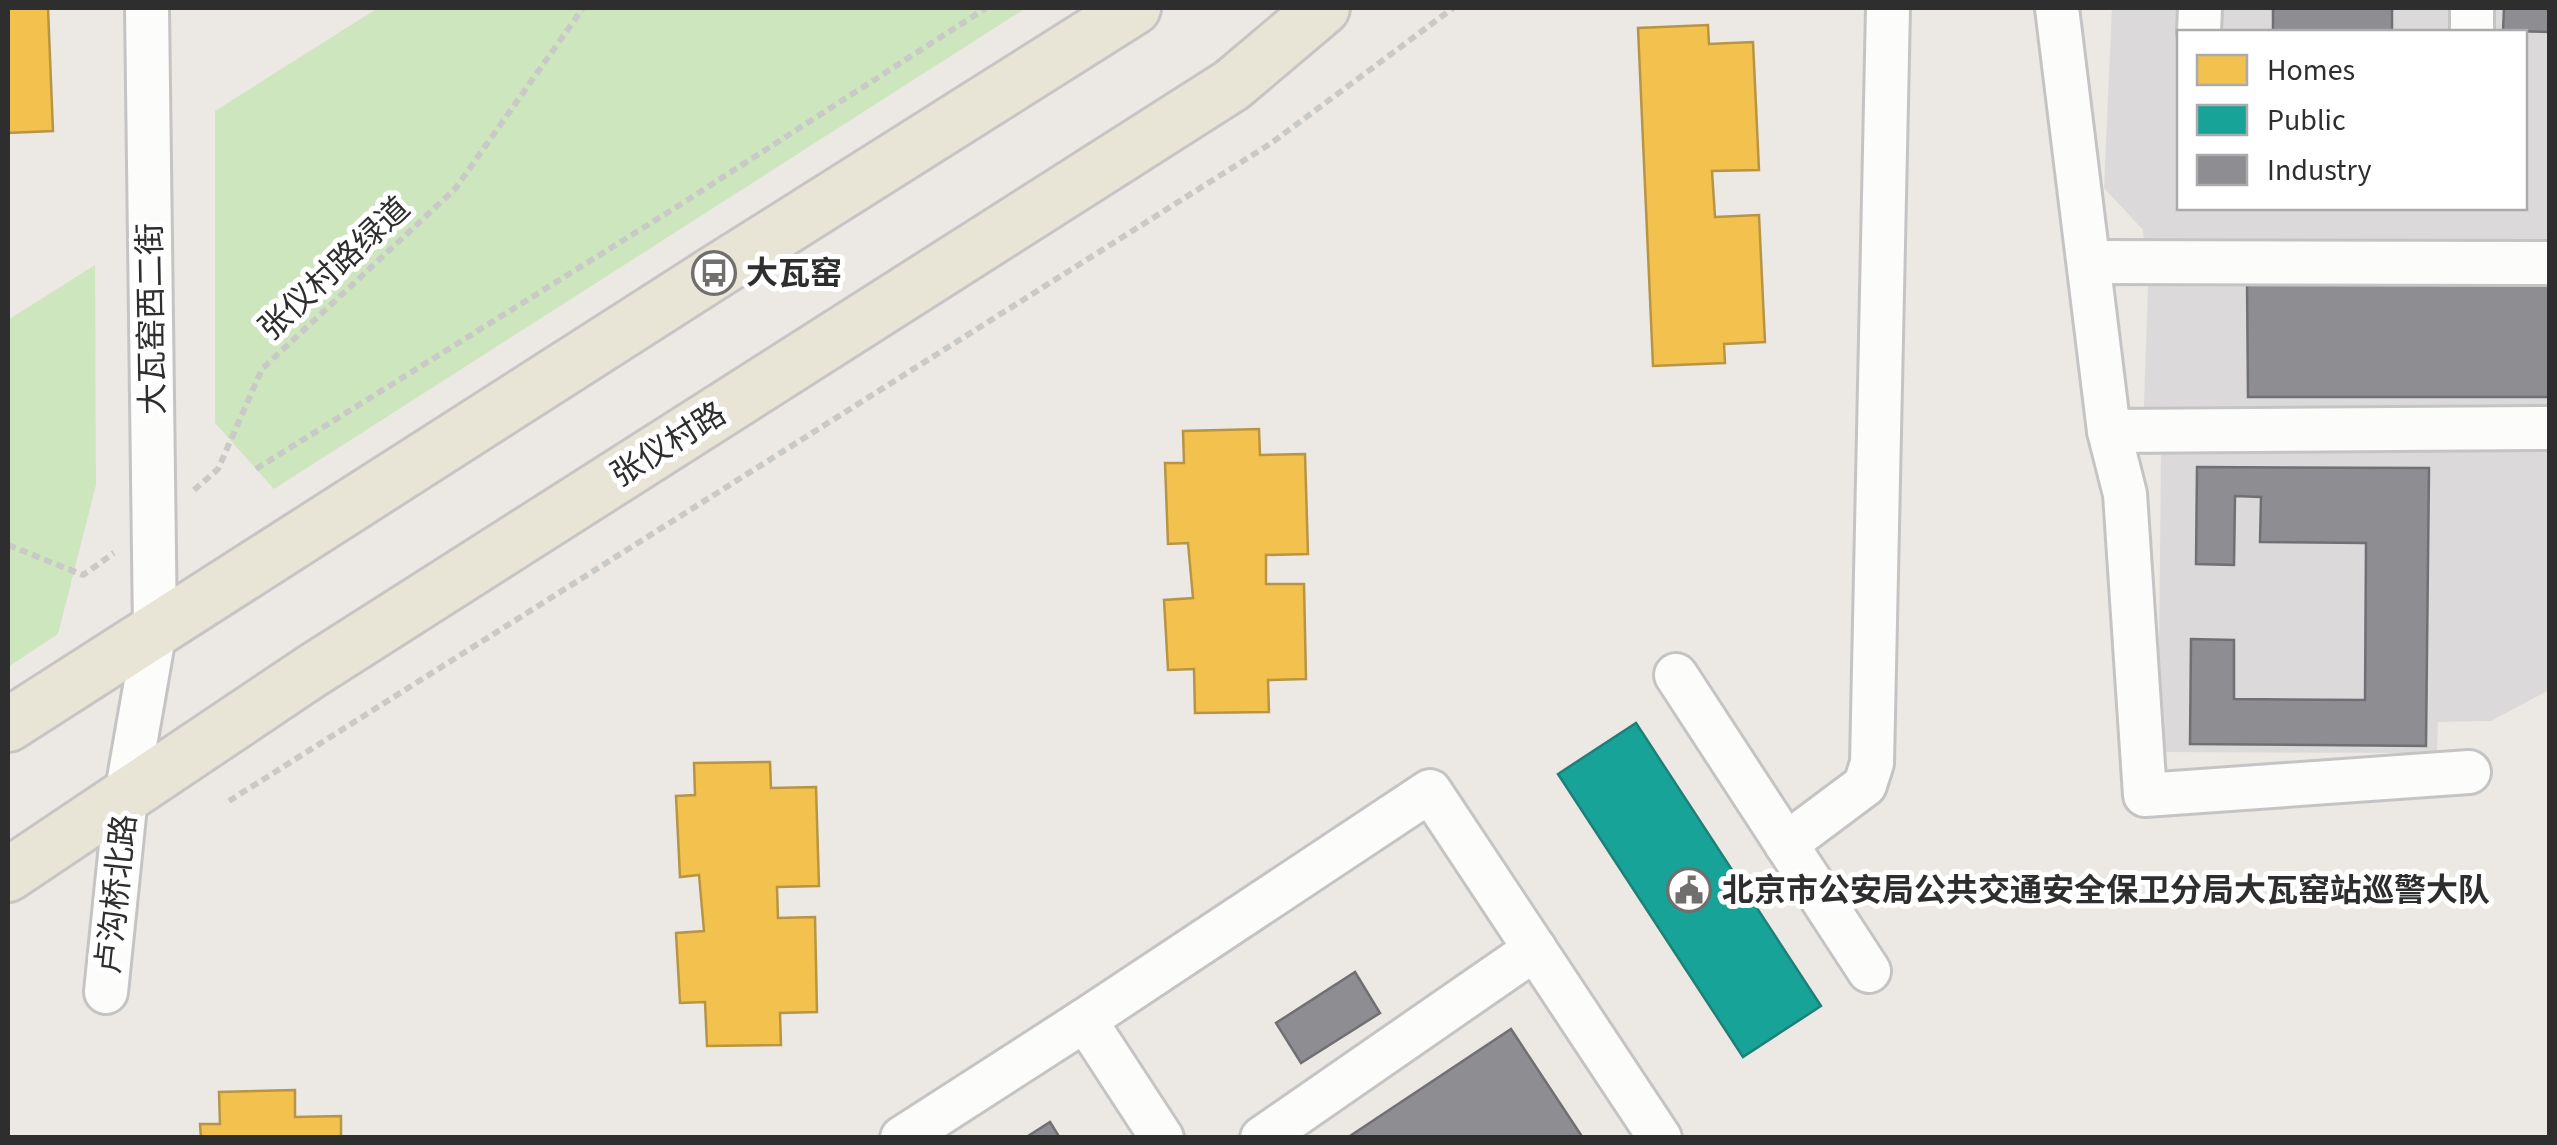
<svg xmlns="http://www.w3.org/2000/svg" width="2557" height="1145" viewBox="0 0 2557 1145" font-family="'Source Sans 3','Noto Sans SC',sans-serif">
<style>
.industrial{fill:#dcd9db;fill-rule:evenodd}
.green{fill:#cee6be}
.homes{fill:#f2c14e;stroke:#b79544;stroke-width:2.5}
.public{fill:#17a398;stroke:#1e8078;stroke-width:2.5}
.industry{fill:#8d8d92;stroke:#707074;stroke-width:2.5}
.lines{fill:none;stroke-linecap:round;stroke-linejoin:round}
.minor-casing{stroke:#c5c4c5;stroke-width:48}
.major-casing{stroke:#c6c5c4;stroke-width:58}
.path{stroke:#c9c9c8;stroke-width:6;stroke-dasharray:8 5;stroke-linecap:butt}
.minor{stroke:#fcfcfb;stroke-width:42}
.major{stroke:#e8e4d6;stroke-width:52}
.labels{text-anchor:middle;stroke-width:10;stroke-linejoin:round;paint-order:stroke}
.street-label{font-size:32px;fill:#2e2e2e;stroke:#fff}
.poi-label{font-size:32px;font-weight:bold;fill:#2e2e2e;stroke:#fff;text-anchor:start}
</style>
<rect width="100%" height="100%" fill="#ece8e4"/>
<path class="industrial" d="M 2112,8 L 2549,8 L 2549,690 L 2491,721 L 2438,722 L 2437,753 L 2158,752 L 2161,455 L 2140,454 L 2144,404 L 2148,289 L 2143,230 L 2104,188 ZM 2180,32 L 2524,32 L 2524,208 L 2180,208 Z"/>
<g class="green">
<path d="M 378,8 L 1026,8 L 274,489 L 215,423 L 215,111 Z"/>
<path d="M 95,265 L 96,485 L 58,634 L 8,667 L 8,320 Z"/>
</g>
<g class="homes">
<path d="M 8,8 L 48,8 L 53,131 L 8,133 Z"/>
<path d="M 1708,25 L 1709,44 L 1753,42 L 1759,170 L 1712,171 L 1715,217 L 1759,215 L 1765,342 L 1724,344 L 1725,363 L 1653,366 L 1638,28 Z"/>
<path d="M 1259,429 L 1260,455 L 1305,454 L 1308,554 L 1266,555 L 1266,584 L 1304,584 L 1306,679 L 1268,680 L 1269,712 L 1195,713 L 1194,669 L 1168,670 L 1164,600 L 1193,598 L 1188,543 L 1168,544 L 1165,463 L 1184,463 L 1183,431 Z"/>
<path d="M 770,762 L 771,788 L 816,787 L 819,886 L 777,887 L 778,918 L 815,917 L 817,1012 L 780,1013 L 781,1045 L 707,1046 L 705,1002 L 680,1003 L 676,933 L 704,931 L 699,875 L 680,877 L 676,796 L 695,795 L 694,763 Z"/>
<path d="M 295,1090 L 295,1117 L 341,1116 L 341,1138 L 201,1138 L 200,1124 L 220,1124 L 219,1092 Z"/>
</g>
<path class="public" d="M 1636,723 L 1821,1006 L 1743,1057 L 1558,774 Z"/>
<g class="industry">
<rect x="2273" y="8" width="119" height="24"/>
<path d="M 2504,8 L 2550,8 L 2550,32 L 2503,31 Z"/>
<path d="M 2550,280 L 2550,397 L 2248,397 L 2247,281 Z"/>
<path d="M 2197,467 L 2429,468 L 2426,746 L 2190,744 L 2191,639 L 2234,640 L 2234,699 L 2365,700 L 2366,543 L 2260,542 L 2261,497 L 2235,496 L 2234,565 L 2196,564 Z"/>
<path d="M 1355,972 L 1380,1013 L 1301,1063 L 1276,1023 Z"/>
<path d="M 1511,1029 L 1581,1135 L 1577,1138 L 1347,1138 Z"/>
<path d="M 1050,1122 L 1060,1138 L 1025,1138 Z"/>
</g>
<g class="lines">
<g class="minor-casing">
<g id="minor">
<path d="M 2057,8 L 2109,431 L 2550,428"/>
<path d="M 2199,32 L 2200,8"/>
<path d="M 2472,32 L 2472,8"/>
<path d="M 2090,262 L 2550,263"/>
<path d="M 2109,431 L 2125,494 L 2145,795 L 2469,772"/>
<path d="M 1676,675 L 1869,971"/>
<path d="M 1786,844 L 1865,785 L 1872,763 L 1888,8"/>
<path d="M 106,992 L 126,796 L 155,630 L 147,8"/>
<path d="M 1085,1020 L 1430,791 L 1660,1138"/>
<path d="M 902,1138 L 1085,1020 L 1162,1138"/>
<path d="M 1262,1138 L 1535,949"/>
</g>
</g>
<g class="major-casing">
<g id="major">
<path d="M 8,725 L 714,273 L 1134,8"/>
<path d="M 8,875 L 312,671 L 1232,85 L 1323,8"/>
</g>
</g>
<g class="path">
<path d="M 256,469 L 675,208 L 986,8"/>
<path d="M 194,490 L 218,469 L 262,369 L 455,189 L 583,8"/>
<path d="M 8,545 L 83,575 L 114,553"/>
<path d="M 229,801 L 1270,144 L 1453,8"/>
</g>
<use href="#minor" class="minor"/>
<use href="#major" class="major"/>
</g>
<defs>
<g id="bus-ring" transform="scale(2.25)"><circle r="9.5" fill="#fff" stroke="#706f6e" stroke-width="1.5"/><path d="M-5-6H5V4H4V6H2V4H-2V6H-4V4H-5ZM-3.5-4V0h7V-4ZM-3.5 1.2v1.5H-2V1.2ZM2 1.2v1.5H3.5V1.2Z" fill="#706f6e"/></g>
<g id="civic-ring" transform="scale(2.25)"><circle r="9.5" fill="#fff" stroke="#706f6e" stroke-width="1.5"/><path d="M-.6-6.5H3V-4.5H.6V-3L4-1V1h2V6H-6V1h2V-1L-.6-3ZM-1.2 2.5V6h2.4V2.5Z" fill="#706f6e"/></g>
</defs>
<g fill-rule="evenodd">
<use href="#bus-ring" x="714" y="273"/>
<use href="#civic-ring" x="1689" y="890"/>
</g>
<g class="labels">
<g class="street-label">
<text transform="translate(334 268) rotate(-43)" y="11">张仪村路绿道</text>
<text transform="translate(151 319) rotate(-91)" y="11">大瓦窑西二街</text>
<text transform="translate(668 444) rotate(-32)" y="11">张仪村路</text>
<text transform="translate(116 894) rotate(-84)" y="11">卢沟桥北路</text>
</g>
<g class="poi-label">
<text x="746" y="284">大瓦窑</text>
<text x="1722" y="901">北京市公安局公共交通安全保卫分局大瓦窑站巡警大队</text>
</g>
</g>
<rect width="2557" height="1145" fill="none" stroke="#2e2e2e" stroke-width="20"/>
<rect x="2177" y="30" width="350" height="180" fill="#ffffff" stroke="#ababab" stroke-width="2.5"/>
<rect x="2197" y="55" width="50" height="30" fill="#f2c14e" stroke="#ababab" stroke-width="2.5"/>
<text x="2267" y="80" font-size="30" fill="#2e2e2e">Homes</text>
<rect x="2197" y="105" width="50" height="30" fill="#17a398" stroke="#ababab" stroke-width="2.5"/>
<text x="2267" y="130" font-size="30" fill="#2e2e2e">Public</text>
<rect x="2197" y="155" width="50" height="30" fill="#8d8d92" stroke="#ababab" stroke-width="2.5"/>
<text x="2267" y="180" font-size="30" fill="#2e2e2e">Industry</text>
</svg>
